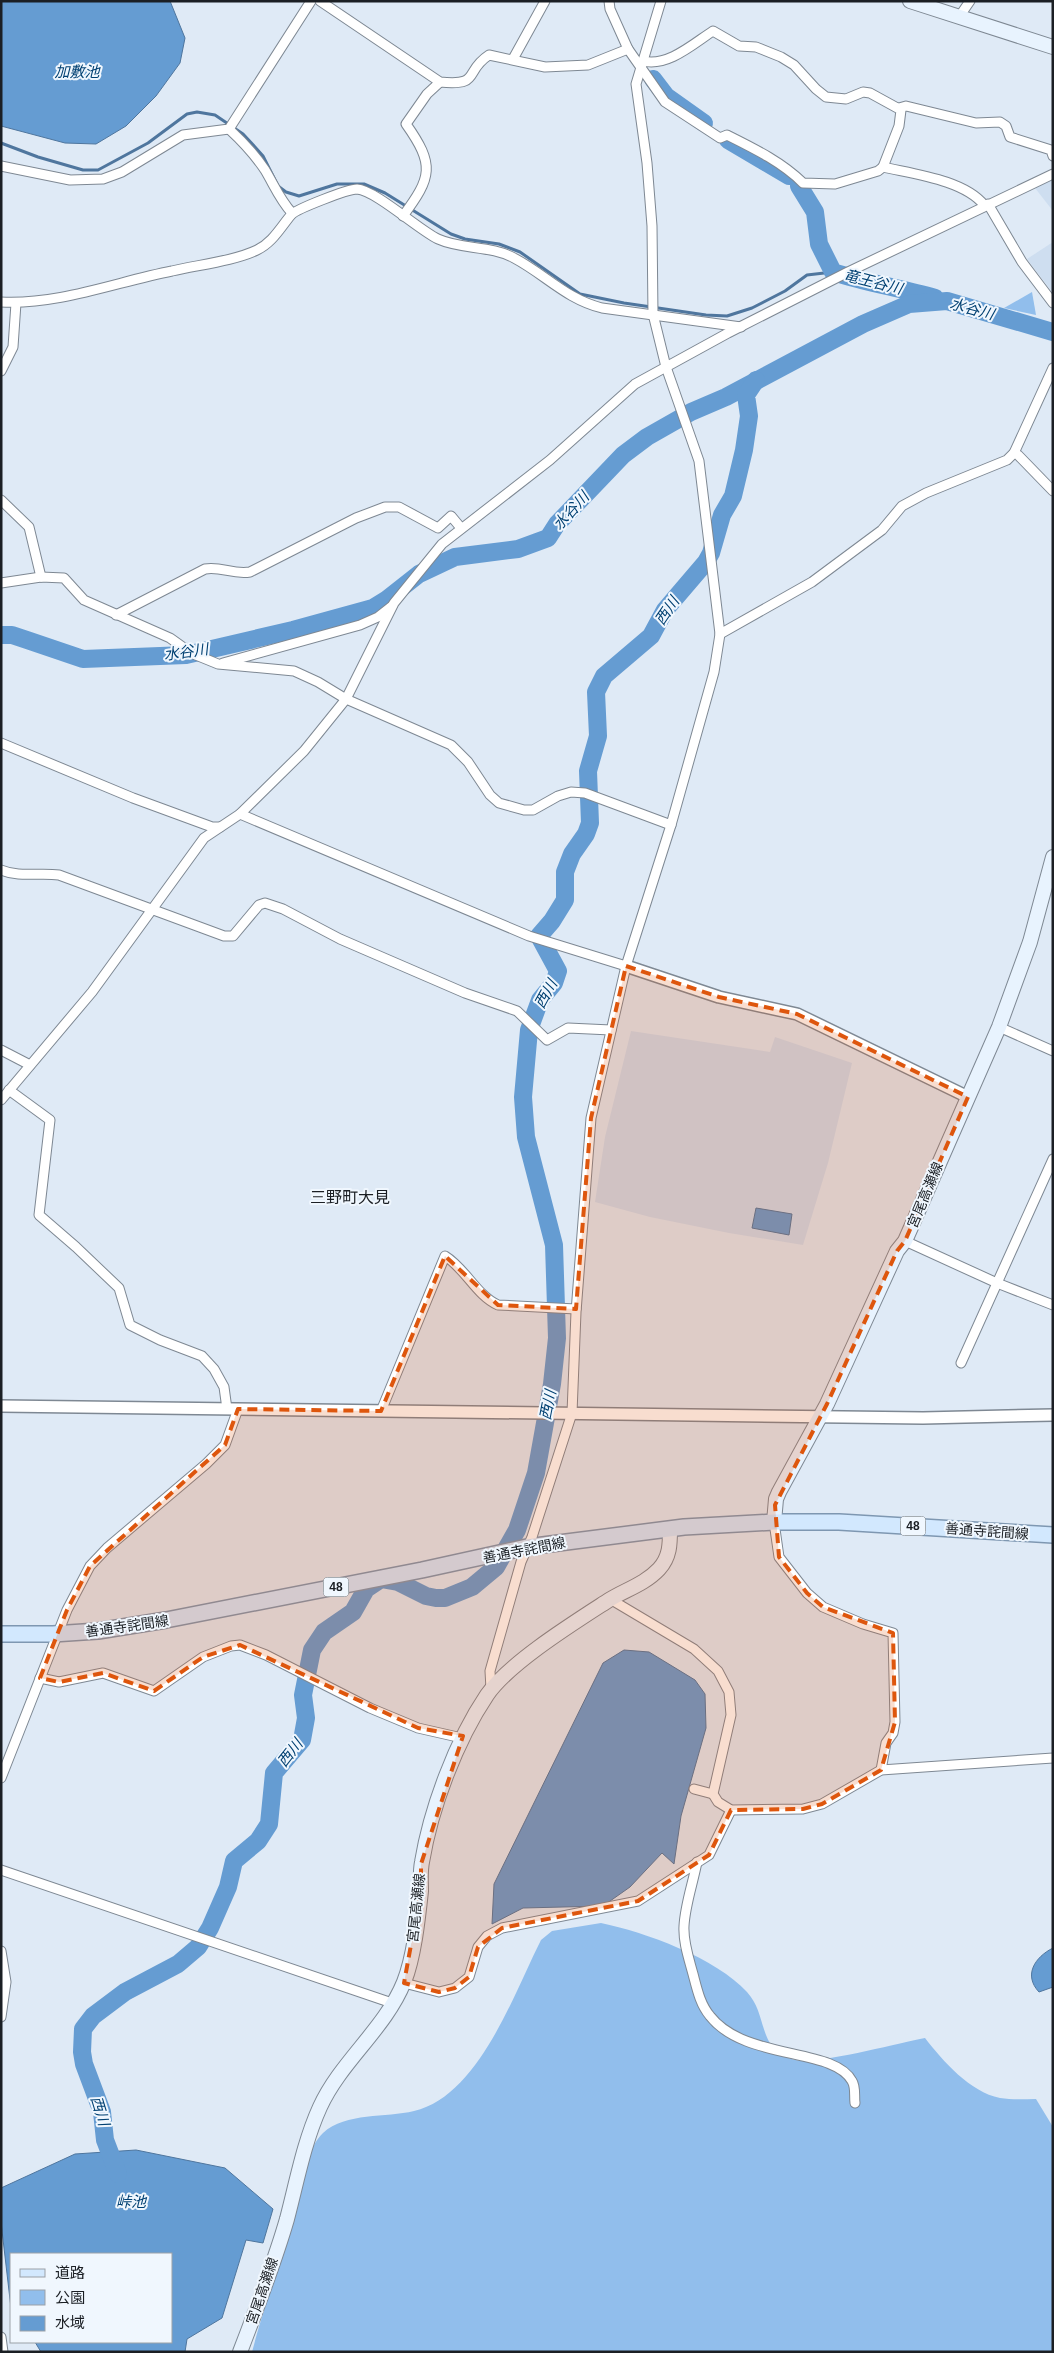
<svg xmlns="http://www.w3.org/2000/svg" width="1054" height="2353" viewBox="0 0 1054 2353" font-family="Arial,'Noto Sans JP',sans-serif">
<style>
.built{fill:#cedef0}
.green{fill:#91beec}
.water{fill:#659cd2;stroke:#4f769e}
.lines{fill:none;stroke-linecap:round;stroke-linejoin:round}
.stream{stroke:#4f769e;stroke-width:3}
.river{stroke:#659cd2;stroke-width:18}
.minor-casing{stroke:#7e8893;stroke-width:11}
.tertiary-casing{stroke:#7e8893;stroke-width:14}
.secondary-casing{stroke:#7e8893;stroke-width:16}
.primary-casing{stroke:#7e97b1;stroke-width:18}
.minor{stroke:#fff;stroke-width:9}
.tertiary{stroke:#fff;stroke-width:11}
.secondary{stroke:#e8f3fe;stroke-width:14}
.primary{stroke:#d2e8fe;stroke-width:15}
.marked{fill:#de560d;fill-opacity:0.2;stroke:#de560d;stroke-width:4;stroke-dasharray:10 6;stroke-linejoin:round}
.labels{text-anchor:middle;stroke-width:4;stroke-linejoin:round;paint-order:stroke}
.shield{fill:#f0f7fe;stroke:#5b6065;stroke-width:1}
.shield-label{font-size:12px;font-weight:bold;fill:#1b1f24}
.street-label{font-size:14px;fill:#1b1f24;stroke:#f0f7fe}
.water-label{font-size:15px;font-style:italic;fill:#004072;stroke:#f0f7fe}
.quarter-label{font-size:16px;fill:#1b1f24;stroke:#f0f7fe}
</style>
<rect width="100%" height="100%" fill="#dfeaf6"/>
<g class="built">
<path d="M 1053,179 L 1053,211 L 1035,188 Z"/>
<path d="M 1053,242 L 1053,293 L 1027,259 Z"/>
<path d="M 631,1031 L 770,1052 L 775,1037 L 852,1063 L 828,1163 L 803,1245 L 729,1233 L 650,1217 L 595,1202 L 605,1137 Z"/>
</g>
<g class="green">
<path d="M 1032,292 L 1036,315 L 1004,308 Z"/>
<path d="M 601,1923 C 645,1932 716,1958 747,1992 C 769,2016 756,2050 795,2060 C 818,2065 898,2043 925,2038 C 943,2061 970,2092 1000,2098 C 1012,2100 1024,2099 1036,2099 L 1053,2127 L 1053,2352 L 252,2352 C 256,2337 260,2322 265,2308 C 268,2296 274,2284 277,2272 C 286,2240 300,2154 323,2133 C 346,2112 386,2118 414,2111 C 479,2096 514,1993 541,1940 L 552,1931 Z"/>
</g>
<g class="water">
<path d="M 1,1 L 170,1 L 185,38 L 180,63 L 156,96 L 126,126 L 96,144 L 65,143 L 1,126 Z"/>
<path d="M 756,1208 L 792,1214 L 789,1235 L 752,1228 Z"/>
<path d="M 624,1650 L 649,1652 L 695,1680 L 705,1694 L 706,1728 L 681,1816 L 674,1864 L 662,1853 L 630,1887 L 603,1906 L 523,1908 L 492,1924 L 494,1884 L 603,1663 Z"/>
<path d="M 1053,1948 L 1053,1987 L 1039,1992 C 1023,1975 1035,1957 1053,1948 Z"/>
<path d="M 136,2150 L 225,2168 L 273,2209 L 263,2243 L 246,2240 L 222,2318 L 187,2339 L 185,2352 L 41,2352 L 35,2342 L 171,2342 L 171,2254 L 11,2254 L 11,2308 L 1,2222 L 1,2188 L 75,2154 Z"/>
</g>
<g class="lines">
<path class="stream" d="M 1,143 L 38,157 L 83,170 L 98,170 L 148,143 L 187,114 L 197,112 L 215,115 L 243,134 L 255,147 L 263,156 L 278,186 L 286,192 L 299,196 L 337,184 L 364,184 L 385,193 L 451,234 L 465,239 L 499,244 L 520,252 L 580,294 L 624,303 L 706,315 L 727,316 L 752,308 L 785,291 L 807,275 L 833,272"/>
<g class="river">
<path d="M 653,79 L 666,96 L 704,123"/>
<path d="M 728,140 L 789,176"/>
<path d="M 799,186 L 815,212 L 819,244 L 833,272 C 866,283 901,288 935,298"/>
<path d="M 1,635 L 12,635 L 27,640 L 83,659 L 186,655 L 293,630 L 373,608 L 386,600 L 419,574 L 455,557 L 518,549 L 548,538 L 557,524 L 623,455 L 647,437 L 691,412 L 726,397 L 863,324 L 909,304 L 947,301 L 1053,332"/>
<path d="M 118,2174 L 105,2140 L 102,2112 L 84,2064 L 82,2052 L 83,2029 L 93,2016 L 125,1992 L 178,1964 L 198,1947 L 210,1928 L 228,1887 L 234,1861 L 258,1841 L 269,1824 L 274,1773 L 302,1740 L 306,1718 L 303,1695 L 312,1650 L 324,1632 L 353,1612 L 366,1589 L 381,1579 L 398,1582 L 426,1596 L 436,1598 L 445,1598 L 472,1587 L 496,1567 L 517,1530 L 536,1473 L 552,1384 L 557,1338 L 554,1245 L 526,1137 L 523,1097 L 529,1030 L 540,1000 L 554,983 L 558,971 L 539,936 L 552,921 L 565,900 L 565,872 L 572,854 L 586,834 L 590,823 L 588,771 L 598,736 L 596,692 L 604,676 L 651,636 L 665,610 L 706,562 L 711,553 L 722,515 L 733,496 L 744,450 L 749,416 L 746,395 L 756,380"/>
</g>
<g class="minor-casing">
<g id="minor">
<path d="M 320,1 L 440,82 C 482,86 463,72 489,55 L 545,67 L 588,65 L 628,49 L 665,102 L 720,138 L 727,135 C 753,148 782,162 803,183 L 835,184 L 878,171 L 883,167 C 913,174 964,180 984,205"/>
<path d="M 609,1 L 610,9 L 628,49"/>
<path d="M 959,17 L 970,1"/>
<path d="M 513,59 L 545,1"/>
<path d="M 643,61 C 668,67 693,44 713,31 L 739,46 L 756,47 L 781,57 L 794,65 L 816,89 L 826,97 L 846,99 L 863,92 L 870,93 L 901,110 L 899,126 L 883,167"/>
<path d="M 899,108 L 906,106 L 976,123 L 1000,122 L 1006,126 L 1010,137 L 1051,150 L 1053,156"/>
<path d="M 229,129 C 243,142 255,155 265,170 C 274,185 280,200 292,213"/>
<path d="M 1,166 L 70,180 L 103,179 L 122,172 L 183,135 L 229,129 L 311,1"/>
<path d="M 988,204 L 1022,262 L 1053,303"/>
<path d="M 403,216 C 432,177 435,165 406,124 L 427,94 L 440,82"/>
<path d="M 1,302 C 59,305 116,282 172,271 C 197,265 234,261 257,250 C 273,242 280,228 291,215 C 296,209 348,189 357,189 C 375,190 419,230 438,239 C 462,250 491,245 514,258 C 546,275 566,299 602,308 L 741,327"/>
<path d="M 1,371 L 13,347 L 16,303"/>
<path d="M 1014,453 L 1018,455 L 1053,491"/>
<path d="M 1,500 L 29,527 L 41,577"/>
<path d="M 1,583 L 41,577 L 64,578 L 84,600 L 170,638 L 191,653 L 218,664 L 294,671 L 318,682 L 346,699 L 451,745 L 468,762 L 490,795 L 499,803 L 524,810 L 533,810 L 558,796 L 571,792 L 585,793 L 671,825"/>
<path d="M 116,615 L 205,569 C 221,566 233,575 250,572 L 356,518 L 385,507 L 399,507 L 438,528 L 451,516 L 461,528"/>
<path d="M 720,634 L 812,582 L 882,530 L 902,506 L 926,493 L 1007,460 L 1014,453 L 1053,368"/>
<path d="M 223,663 L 360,625 L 378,617 L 392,606"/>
<path d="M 1,743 L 133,798 L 212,827 L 220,827"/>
<path d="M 240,814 L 529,936 L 626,966"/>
<path d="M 1,870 C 20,878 39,872 59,875 L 224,936 L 233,936 L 259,905 L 265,903 L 283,909 L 340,939 L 465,993 L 517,1011 L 547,1040 L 568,1028 L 611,1030"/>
<path d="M 999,1027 L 1053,1051"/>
<path d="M 1,1050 L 30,1065"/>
<path d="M 9,1090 L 50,1120 L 39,1215 L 76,1247 L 119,1288 L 130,1325 L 160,1340 L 202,1356 L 214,1369 L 224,1387 L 227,1409"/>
<path d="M 1,1100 L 92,992 L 204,838 L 240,814 L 304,751 L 346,699 L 394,603 L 442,544 L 550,460 L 635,384 L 728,333 L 848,272 L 1053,174"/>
<path d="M 905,1241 L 997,1283 L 1053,1305"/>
<path d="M 961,1363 L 1053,1159"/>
<path d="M 381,1411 L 445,1256 C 465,1268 477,1296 498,1305 L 576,1309"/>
<path d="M 774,1522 L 779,1557 L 807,1593 L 823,1607 L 863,1624 L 893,1633 L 895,1722 L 893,1733 L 886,1743 L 881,1770"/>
<path d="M 610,1599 L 694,1649 L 718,1671 L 729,1692 L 731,1715 L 713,1794 L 718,1802 L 731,1810 L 803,1809 L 822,1804 L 881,1770 L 1053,1758"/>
<path d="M 40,1678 L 59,1682 L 103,1673 L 154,1691 L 203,1657 L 231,1646 L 240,1645 L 266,1655 L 370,1708 L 418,1728 L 462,1738"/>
<path d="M 491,1689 L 490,1671 L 521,1562 L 532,1537 L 572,1413 L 576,1312 L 591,1118 L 626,966 L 671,825 L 714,672 L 720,634 L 699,461 L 666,367 L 653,314 L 652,226 L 647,163 L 636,84 L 661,1"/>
<path d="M 1,1778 L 67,1610 L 90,1566 L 107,1548 L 206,1464 L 225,1445 L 238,1409"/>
<path d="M 694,1789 L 713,1794"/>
<path d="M 697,1862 C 693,1883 685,1905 684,1926 C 683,1942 689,1959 693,1974 C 697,1989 700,2004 710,2016 C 745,2061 834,2047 852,2081 C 856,2087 854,2096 855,2103"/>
<path d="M 1,1870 L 392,2003"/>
<path d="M 1,1951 L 6,1982 L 1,2017"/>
<path d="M 404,1983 L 439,1992 L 455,1988 L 469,1977 L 478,1947 L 487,1936 L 502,1928 L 638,1901 L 709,1855 L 731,1810"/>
<path d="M 1,2337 L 3,2352"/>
</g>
</g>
<g class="tertiary-casing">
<g id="tertiary">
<path d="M 626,966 L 719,997 L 797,1014 L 968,1097"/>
<path d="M 1,1406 L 923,1418 L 1053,1415"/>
</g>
</g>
<g class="secondary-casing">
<g id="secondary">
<path d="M 910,1 L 1053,47"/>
<path d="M 774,1522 L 776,1499 L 779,1492 L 827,1404 L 897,1251 L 905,1241 L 999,1027 L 1030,942 L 1053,857"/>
<path d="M 240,2352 C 257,2308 274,2264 287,2219 C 297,2181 304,2142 320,2107 C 341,2061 385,2029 404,1982 C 414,1957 418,1919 421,1891 C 421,1882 420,1872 422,1862 C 431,1808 456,1741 487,1695 C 509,1663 575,1622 609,1600 C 625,1590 645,1584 659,1569 C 670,1557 670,1544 670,1529"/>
</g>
</g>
<g class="primary-casing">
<path id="primary" d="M 1,1634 L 53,1634 L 98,1631 L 166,1620 L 422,1570 L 527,1547 L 684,1527 L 774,1522 L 839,1522 L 1053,1535"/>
</g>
<use href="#minor" class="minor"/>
<use href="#tertiary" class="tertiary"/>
<use href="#secondary" class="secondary"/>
<use href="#primary" class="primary"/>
</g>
<path class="marked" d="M 626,966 L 719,997 L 797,1014 L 968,1097 L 905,1241 L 897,1251 L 827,1404 L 775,1505 L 779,1557 L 807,1593 L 823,1607 L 893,1633 L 895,1722 L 881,1770 L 822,1804 L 803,1809 L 731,1810 L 709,1855 L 638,1901 L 502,1928 L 478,1947 L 469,1977 L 455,1988 L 439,1992 L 404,1983 L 421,1890 L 421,1864 L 463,1736 L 418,1728 L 240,1645 L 203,1657 L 154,1691 L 103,1673 L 59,1682 L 40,1678 L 67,1610 L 90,1566 L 225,1445 L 238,1409 L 381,1411 L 445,1256 L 498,1305 L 576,1309 L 591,1118 Z"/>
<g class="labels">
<g class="shield">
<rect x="900.5" y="1516.5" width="25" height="19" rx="4"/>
<rect x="323.5" y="1577.5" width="25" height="19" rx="4"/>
</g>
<g class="shield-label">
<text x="913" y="1530">48</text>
<text x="336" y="1591">48</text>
</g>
<g class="street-label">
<text transform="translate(925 1195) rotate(-67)" y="5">宮尾高瀬線</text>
<text transform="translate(987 1531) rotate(4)" y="5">善通寺詫間線</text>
<text transform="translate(524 1550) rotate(-11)" y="5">善通寺詫間線</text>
<text transform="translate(127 1626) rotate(-8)" y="5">善通寺詫間線</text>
<text transform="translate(416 1908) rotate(-84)" y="5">宮尾高瀬線</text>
<text transform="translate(262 2291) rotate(-71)" y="5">宮尾高瀬線</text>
</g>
<g class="water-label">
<text x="77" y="77">加敷池</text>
<text transform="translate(873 282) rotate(14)" y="5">竜王谷川</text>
<text transform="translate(972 309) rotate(15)" y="5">水谷川</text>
<text transform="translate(571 511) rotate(-48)" y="5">水谷川</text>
<text transform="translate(667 611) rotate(-56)" y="5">西川</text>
<text transform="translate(186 652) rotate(-8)" y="5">水谷川</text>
<text transform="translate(546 994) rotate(-61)" y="5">西川</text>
<text transform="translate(548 1405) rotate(-79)" y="5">西川</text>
<text transform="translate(290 1753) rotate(-52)" y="5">西川</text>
<text transform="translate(100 2111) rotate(73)" y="5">西川</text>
<text x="131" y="2207">峠池</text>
</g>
<g class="quarter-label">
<text x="350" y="1203">三野町大見</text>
</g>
</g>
<rect width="1054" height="2353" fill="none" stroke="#1b1f24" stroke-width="5"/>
<rect x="10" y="2253" width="162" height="90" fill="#f0f7fe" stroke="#9ba1a7"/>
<rect x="20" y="2269" width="25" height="8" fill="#d2e8fe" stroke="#9ba1a7"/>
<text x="55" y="2278" font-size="15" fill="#1b1f24">道路</text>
<rect x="20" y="2290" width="25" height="15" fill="#91beec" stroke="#9ba1a7"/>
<text x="55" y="2303" font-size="15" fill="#1b1f24">公園</text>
<rect x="20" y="2316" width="25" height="15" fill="#659cd2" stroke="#9ba1a7"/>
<text x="55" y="2328" font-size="15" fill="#1b1f24">水域</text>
</svg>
